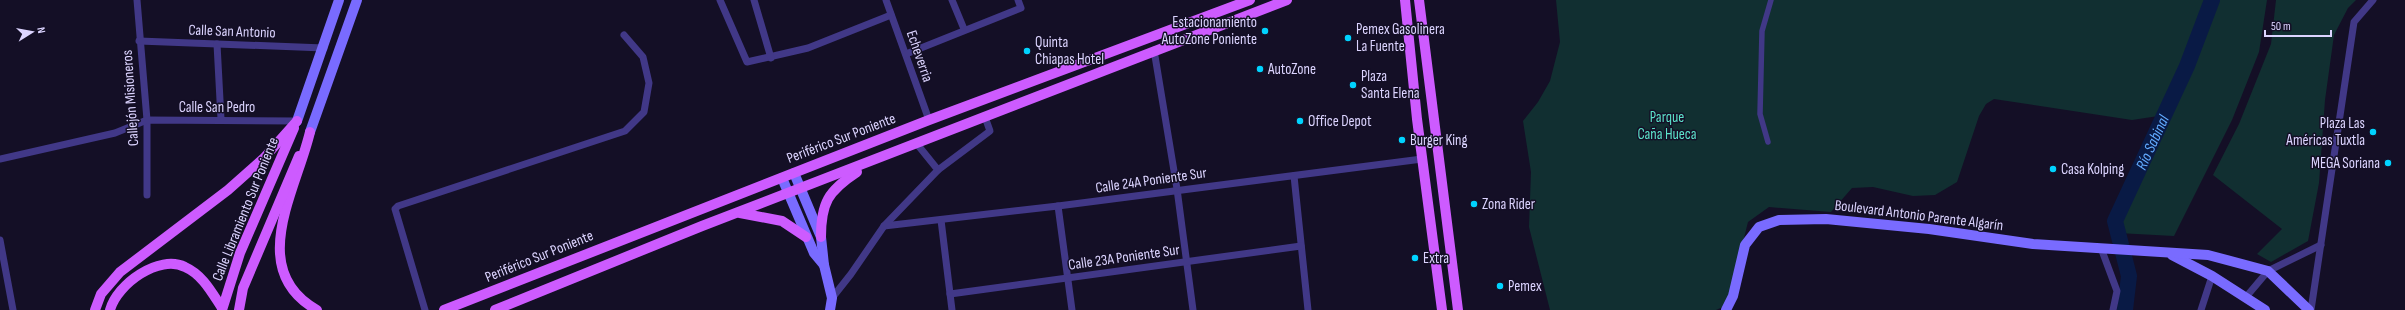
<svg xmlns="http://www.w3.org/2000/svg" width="2405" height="310" viewBox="0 0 2405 310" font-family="'Sofia Sans Condensed',sans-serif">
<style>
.green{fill:#112f31}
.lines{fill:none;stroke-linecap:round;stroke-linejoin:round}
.river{stroke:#091a45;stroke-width:16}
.pedestrian{stroke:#413887;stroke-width:5.5}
.minor{stroke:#413887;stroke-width:7}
.secondary{stroke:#796bff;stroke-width:10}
.primary{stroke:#cd5bff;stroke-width:10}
.poi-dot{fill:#00d3ff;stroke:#140f26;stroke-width:1.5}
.labels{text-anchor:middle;stroke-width:3;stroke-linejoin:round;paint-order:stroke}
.poi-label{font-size:15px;fill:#dcd4ff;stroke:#140f26;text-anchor:start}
.street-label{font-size:15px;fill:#dcd4ff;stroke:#140f26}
.park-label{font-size:15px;fill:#5ce3cb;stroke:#140f26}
.water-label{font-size:16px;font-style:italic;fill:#62abff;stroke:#140f26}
</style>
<rect width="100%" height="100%" fill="#140f26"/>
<g class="green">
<path d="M 1556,0 L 2267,0 L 2259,52 L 2232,120 L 2174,236 L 2118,233 L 2115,221 L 2165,115 L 2132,120 L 1994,99 L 1986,104 L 1979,116 L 1957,182 L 1935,195 L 1913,196 L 1873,187 L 1852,188 L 1831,212 L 1769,207 L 1748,222 L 1727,305 L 1716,310 L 1550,310 L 1529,227 L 1531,172 L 1523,121 L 1538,102 L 1550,81 L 1560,42 Z"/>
<path d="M 2276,0 L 2356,0 L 2348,8 L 2334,35 L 2325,100 L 2319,183 L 2308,241 L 2271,262 L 2257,254 L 2282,229 L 2213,175 L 2239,124 L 2271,44 Z"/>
</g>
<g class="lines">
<path class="river" id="s1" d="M 2125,310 L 2129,276 L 2115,221 L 2187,66 L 2212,0"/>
<path class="pedestrian" d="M 1768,142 L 1760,114 L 1762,31 L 1771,0"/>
<g class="minor">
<path d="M 137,0 L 147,120 L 147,195"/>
<path d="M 720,0 L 747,62 L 808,48 L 891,15"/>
<path d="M 754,0 L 771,58"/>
<path d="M 886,0 L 929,120"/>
<path d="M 952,0 L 964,29"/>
<path d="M 139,41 L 324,48"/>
<path d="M 217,44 L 221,119"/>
<path d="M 1154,50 L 1177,189 L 1193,310"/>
<path d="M 906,54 L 1021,8 L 1018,0"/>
<path d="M 0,159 L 115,133 L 147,120 L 297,121"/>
<path d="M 938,170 L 990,131 L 985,117"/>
<path d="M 1294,176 L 1308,310"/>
<path d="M 1058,206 L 1072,310"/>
<path d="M 941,220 L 952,310"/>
<path d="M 884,226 L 1058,206 L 1422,159"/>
<path d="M 0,240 L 13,310"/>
<path d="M 2101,248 L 2117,291 L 2113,310"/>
<path d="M 950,294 L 1301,246"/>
<path d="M 2246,297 L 2268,271 L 2321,245"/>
<path d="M 832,298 L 851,274 L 884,226 L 938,170 L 917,144"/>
<path d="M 425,310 L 395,209 L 398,206 L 625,131 L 644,112 L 649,83 L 643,57 L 624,35"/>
<path d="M 2201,310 L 2212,276"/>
<path d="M 2311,310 L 2354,22 L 2373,0"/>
</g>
<g class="secondary">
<path d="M 297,121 L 339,0"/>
<path d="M 310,132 L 357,0"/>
<path d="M 794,173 L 821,237 L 824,265 L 832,298 L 830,310"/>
<path d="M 782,178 L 814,253 L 824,265"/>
<path d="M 2172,255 L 2212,276 L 2265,310"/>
<path d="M 1726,310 L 1733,296 L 1745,245 L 1759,227 L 1779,220 L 1826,219 L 1929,229 L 2033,244 L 2208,255 L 2268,271 L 2309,310"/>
</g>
<g class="primary">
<path d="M 1405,0 L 1417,119 L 1442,310"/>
<path d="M 1419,0 L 1458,310"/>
<path d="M 310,132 C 296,191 246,270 317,310"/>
<path d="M 740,213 L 782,221 L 806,237"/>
<path d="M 821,237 C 821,203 828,191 857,172"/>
<path d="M 95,310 L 101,294 L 120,272 L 228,190 L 264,158 L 297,121"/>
<path d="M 110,310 C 117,284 159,254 185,267 C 203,275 212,293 222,308"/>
<path d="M 222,310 L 240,253 L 294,128"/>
<path d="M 239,310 L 243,288 L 299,156"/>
<path d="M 444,310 L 929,120 L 1250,0"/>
<path d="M 495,310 L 702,226 L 1287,0"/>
</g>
</g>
<g class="poi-dot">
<circle cx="1265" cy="31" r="4"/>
<circle cx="1348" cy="38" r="4"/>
<circle cx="1027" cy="51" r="4"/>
<circle cx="1260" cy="69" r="4"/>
<circle cx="1353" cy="85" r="4"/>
<circle cx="1300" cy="121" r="4"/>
<circle cx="2373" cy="132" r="4"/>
<circle cx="1402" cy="140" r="4"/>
<circle cx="2388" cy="163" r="4"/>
<circle cx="2053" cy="169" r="4"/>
<circle cx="1474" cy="204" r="4"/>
<circle cx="1415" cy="258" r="4"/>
<circle cx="1500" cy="286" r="4"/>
</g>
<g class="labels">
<g class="poi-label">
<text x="1257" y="27" text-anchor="end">Estacionamiento<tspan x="1257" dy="17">AutoZone Poniente</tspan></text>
<text x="1356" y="34">Pemex Gasolinera<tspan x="1356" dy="17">La Fuente</tspan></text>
<text x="1035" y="47">Quinta<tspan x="1035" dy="17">Chiapas Hotel</tspan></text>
<text x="1268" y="74">AutoZone</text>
<text x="1361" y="81">Plaza<tspan x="1361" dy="17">Santa Elena</tspan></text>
<text x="1308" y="126">Office Depot</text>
<text x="2365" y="128" text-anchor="end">Plaza Las<tspan x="2365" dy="17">Américas Tuxtla</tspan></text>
<text x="1410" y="145">Burger King</text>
<text x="2380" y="168" text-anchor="end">MEGA Soriana</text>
<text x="2061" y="174">Casa Kolping</text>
<text x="1482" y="209">Zona Rider</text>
<text x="1423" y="263">Extra</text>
<text x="1508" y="291">Pemex</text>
</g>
<g class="street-label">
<text transform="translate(232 31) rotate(2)" y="5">Calle San Antonio</text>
<text transform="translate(920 56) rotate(71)" y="5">Echeverria</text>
<text transform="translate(130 98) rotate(-94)" y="5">Callejón Misioneros</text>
<text x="217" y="112">Calle San Pedro</text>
<text transform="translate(841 138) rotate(-21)" y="5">Periférico Sur Poniente</text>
<text transform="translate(1151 180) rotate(-8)" y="5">Calle 24A Poniente Sur</text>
<text transform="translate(245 209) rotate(-68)" y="5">Calle Libramiento Sur Poniente</text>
<text transform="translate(1919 215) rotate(7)" y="5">Boulevard Antonio Parente Algarín</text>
<text transform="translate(539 256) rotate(-22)" y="5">Periférico Sur Poniente</text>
<text transform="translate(1124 257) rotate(-8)" y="5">Calle 23A Poniente Sur</text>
</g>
<g class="park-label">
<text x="1667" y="122">Parque<tspan x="1667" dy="17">Caña Hueca</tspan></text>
</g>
<g class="water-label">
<text dy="6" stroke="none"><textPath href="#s1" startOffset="178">Río Sabinal</textPath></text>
</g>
</g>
<g transform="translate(32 32) rotate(79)" stroke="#140f26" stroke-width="3" paint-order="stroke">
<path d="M0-3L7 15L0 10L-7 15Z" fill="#dcd4ff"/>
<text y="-6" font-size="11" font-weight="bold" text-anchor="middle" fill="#dcd4ff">N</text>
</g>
<path d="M2265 30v6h66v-6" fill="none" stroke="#dcd4ff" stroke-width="2"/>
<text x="2271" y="30" font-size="12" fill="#dcd4ff" stroke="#140f26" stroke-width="3" paint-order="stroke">50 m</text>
</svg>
